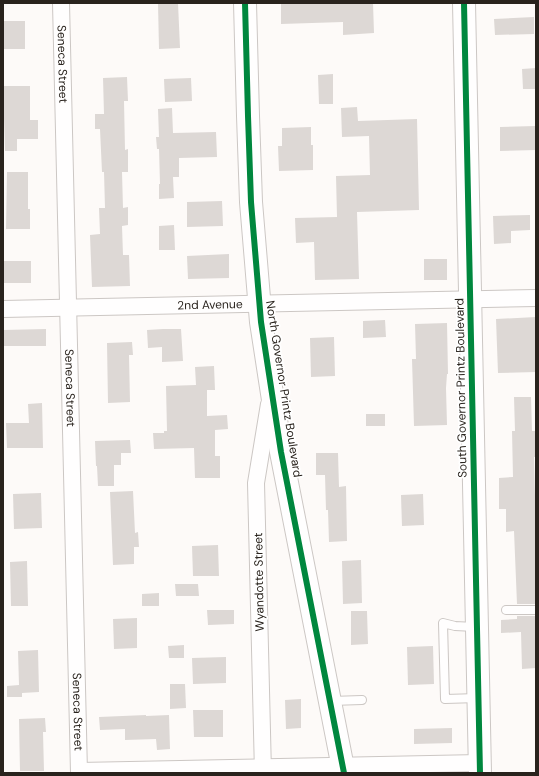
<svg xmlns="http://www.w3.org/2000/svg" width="539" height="776" viewBox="0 0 539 776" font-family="'DM Sans',sans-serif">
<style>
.building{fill:#ddd8d5}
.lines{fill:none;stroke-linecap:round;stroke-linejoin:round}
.service-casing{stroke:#ccc7c4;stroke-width:10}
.minor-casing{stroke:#ccc7c4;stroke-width:18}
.primary-casing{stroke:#ccc7c4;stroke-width:24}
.service{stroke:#fffefe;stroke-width:8}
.minor{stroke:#fffefe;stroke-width:16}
.primary{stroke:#fffefe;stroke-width:22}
.cycleway-casing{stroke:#fff;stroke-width:8}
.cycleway{stroke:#00873e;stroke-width:6}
.labels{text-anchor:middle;stroke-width:3.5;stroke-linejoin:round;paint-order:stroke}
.street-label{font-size:12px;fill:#29231d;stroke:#fff}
</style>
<rect width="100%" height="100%" fill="#fdfaf8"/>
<g class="building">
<path d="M 158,3 L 178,3 L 180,48 L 159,49 Z"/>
<path d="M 281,3 L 373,3 L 374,33 L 343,35 L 343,22 L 281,24 Z"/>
<path d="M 534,17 L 534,34 L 495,35 L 494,19 Z"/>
<rect x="4" y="21" width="21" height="28"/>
<path d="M 536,68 L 536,89 L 523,89 L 522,69 Z"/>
<path d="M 333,74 L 333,104 L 319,104 L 318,75 Z"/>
<path d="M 127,77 L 128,101 L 124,101 L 125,150 L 128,149 L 128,172 L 122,172 L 123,208 L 128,207 L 128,225 L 122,226 L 123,255 L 129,255 L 130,286 L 92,287 L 90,235 L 100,234 L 99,208 L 105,208 L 104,172 L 102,172 L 100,129 L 95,129 L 95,114 L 104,114 L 103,78 Z"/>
<path d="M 191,78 L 192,101 L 165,102 L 164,79 Z"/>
<path d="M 3,86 L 30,86 L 30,120 L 38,120 L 38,139 L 17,139 L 17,151 L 5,151 Z"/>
<path d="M 357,107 L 358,121 L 417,119 L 419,210 L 357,212 L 359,279 L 315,280 L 314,242 L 296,243 L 295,218 L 337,217 L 336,176 L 370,175 L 369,136 L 342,137 L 341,108 Z"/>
<path d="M 172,108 L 173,133 L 216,132 L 217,157 L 179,158 L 179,177 L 173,177 L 174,198 L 159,199 L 159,184 L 160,184 L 159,149 L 157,149 L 156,137 L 159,137 L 158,109 Z"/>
<path d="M 535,126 L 536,150 L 500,151 L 500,127 Z"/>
<path d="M 311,127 L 311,145 L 313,145 L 313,170 L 279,171 L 278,146 L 282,146 L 282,128 Z"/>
<path d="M 7,172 L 28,172 L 28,209 L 30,209 L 30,229 L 6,229 Z"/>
<path d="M 222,201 L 223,226 L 187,227 L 187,202 Z"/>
<path d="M 530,215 L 530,230 L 511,231 L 511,243 L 494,244 L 493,216 Z"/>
<path d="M 174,225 L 175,250 L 159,250 L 159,226 Z"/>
<path d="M 229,254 L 229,278 L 188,279 L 187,256 Z"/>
<rect x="424" y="259" width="23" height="21"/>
<rect x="4" y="261" width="27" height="22"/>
<path d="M 536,317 L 536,372 L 498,373 L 496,319 Z"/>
<path d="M 385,320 L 386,337 L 363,338 L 363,321 Z"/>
<path d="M 447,323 L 448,374 L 447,374 L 446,388 L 447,425 L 414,426 L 412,359 L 416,359 L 415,324 Z"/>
<path d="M 46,329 L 46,346 L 3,346 L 3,330 Z"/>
<path d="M 163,329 L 181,329 L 183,361 L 162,362 L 162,347 L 148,348 L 147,330 Z"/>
<path d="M 334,337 L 335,376 L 311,377 L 310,338 Z"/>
<path d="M 132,342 L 133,355 L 129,355 L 130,402 L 108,403 L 107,343 Z"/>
<path d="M 214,366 L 215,390 L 207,390 L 207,416 L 227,415 L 228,429 L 215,430 L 215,456 L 220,456 L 220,478 L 195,478 L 194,448 L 154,449 L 153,433 L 164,433 L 164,431 L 167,431 L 166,386 L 196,385 L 195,367 Z"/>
<path d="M 514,397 L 531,397 L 532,431 L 536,431 L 536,457 L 534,457 L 535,496 L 536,496 L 536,604 L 517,604 L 514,531 L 506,532 L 506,509 L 499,509 L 499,478 L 513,477 L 512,431 L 515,431 Z"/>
<path d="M 42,403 L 43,448 L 7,448 L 6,423 L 29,423 L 28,404 Z"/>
<rect x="366" y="414" width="19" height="12"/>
<path d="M 130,440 L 131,453 L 121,453 L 121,465 L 114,465 L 114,486 L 98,486 L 97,466 L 96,466 L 95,441 Z"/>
<path d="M 316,453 L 338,453 L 339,487 L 346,486 L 347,541 L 329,542 L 328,510 L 326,510 L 325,475 L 316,475 Z"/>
<path d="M 133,491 L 135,533 L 138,532 L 139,547 L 134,547 L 134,564 L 113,565 L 110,492 Z"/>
<path d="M 41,493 L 42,528 L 14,529 L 13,494 Z"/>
<path d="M 423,494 L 424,525 L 402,526 L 401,495 Z"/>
<path d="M 218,545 L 219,576 L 193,576 L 192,546 Z"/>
<path d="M 361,560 L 362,603 L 343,604 L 342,561 Z"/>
<path d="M 27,561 L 28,606 L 11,606 L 10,562 Z"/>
<path d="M 175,584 L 198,584 L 199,596 L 176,596 Z"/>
<path d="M 159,593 L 159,606 L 142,606 L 142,594 Z"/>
<path d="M 207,610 L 234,610 L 234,624 L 208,625 Z"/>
<path d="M 351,611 L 367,611 L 368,644 L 351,645 Z"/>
<path d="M 517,616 L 536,616 L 536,668 L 522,669 L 521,632 L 501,633 L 501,620 L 517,619 Z"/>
<path d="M 137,618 L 137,648 L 114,649 L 113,619 Z"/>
<path d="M 184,645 L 184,658 L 169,658 L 168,646 Z"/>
<path d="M 433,646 L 434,684 L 408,685 L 407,647 Z"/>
<path d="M 38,650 L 39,692 L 22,693 L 22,697 L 7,697 L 7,686 L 19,685 L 18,651 Z"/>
<path d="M 226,657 L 226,683 L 193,684 L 192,658 Z"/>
<path d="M 170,684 L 185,684 L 186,708 L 170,709 Z"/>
<path d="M 301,699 L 301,728 L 286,729 L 285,700 Z"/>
<path d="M 193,710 L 223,710 L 223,737 L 194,737 Z"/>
<path d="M 146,715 L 146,716 L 169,715 L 170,749 L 157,750 L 156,739 L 125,740 L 125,729 L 100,730 L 99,717 Z"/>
<path d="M 45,718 L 46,732 L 43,732 L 44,771 L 20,771 L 19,719 Z"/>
<path d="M 452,728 L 452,743 L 414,744 L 414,729 Z"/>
</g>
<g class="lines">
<g class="service-casing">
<g id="service">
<path d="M 506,610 L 536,610"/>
<path d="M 475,627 L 455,626 L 443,623 L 445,699 L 478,698"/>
<path d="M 331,701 L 362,700"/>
</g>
</g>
<g class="minor-casing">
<g id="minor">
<path id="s1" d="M 61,3 L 79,773"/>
<path id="s2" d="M 3,309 L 536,298"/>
<path d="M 79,771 L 480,763"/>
<path d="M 263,773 L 256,483 L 269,404"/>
</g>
</g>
<g class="primary-casing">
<g id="primary">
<path d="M 245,3 L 248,116 L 251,202 L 261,322 L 281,452 L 344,773"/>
<path d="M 464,3 L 480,773"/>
</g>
</g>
<use href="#service" class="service"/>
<use href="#minor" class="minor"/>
<use href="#primary" class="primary"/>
<g class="cycleway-casing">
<g id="cycleway">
<path d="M 245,3 L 248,116 L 251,202 L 261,322 L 281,452 L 344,773"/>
<path d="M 464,3 L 480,773"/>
</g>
</g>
<use href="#cycleway" class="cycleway"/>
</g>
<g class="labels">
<g class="street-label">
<text dy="4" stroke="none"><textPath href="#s1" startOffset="61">Seneca Street</textPath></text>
<text dy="4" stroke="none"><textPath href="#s2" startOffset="207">2nd Avenue</textPath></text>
<text dy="4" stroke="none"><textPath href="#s1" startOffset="385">Seneca Street</textPath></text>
<text transform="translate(461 388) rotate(-91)" y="4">South Governor Printz Boulevard</text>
<text transform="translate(284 389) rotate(81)" y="4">North Governor Printz Boulevard</text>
<text transform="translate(259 582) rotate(-91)" y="4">Wyandotte Street</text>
<text dy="4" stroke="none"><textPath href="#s1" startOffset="709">Seneca Street</textPath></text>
</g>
</g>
<rect width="539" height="776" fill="none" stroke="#29231d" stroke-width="8"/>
</svg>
